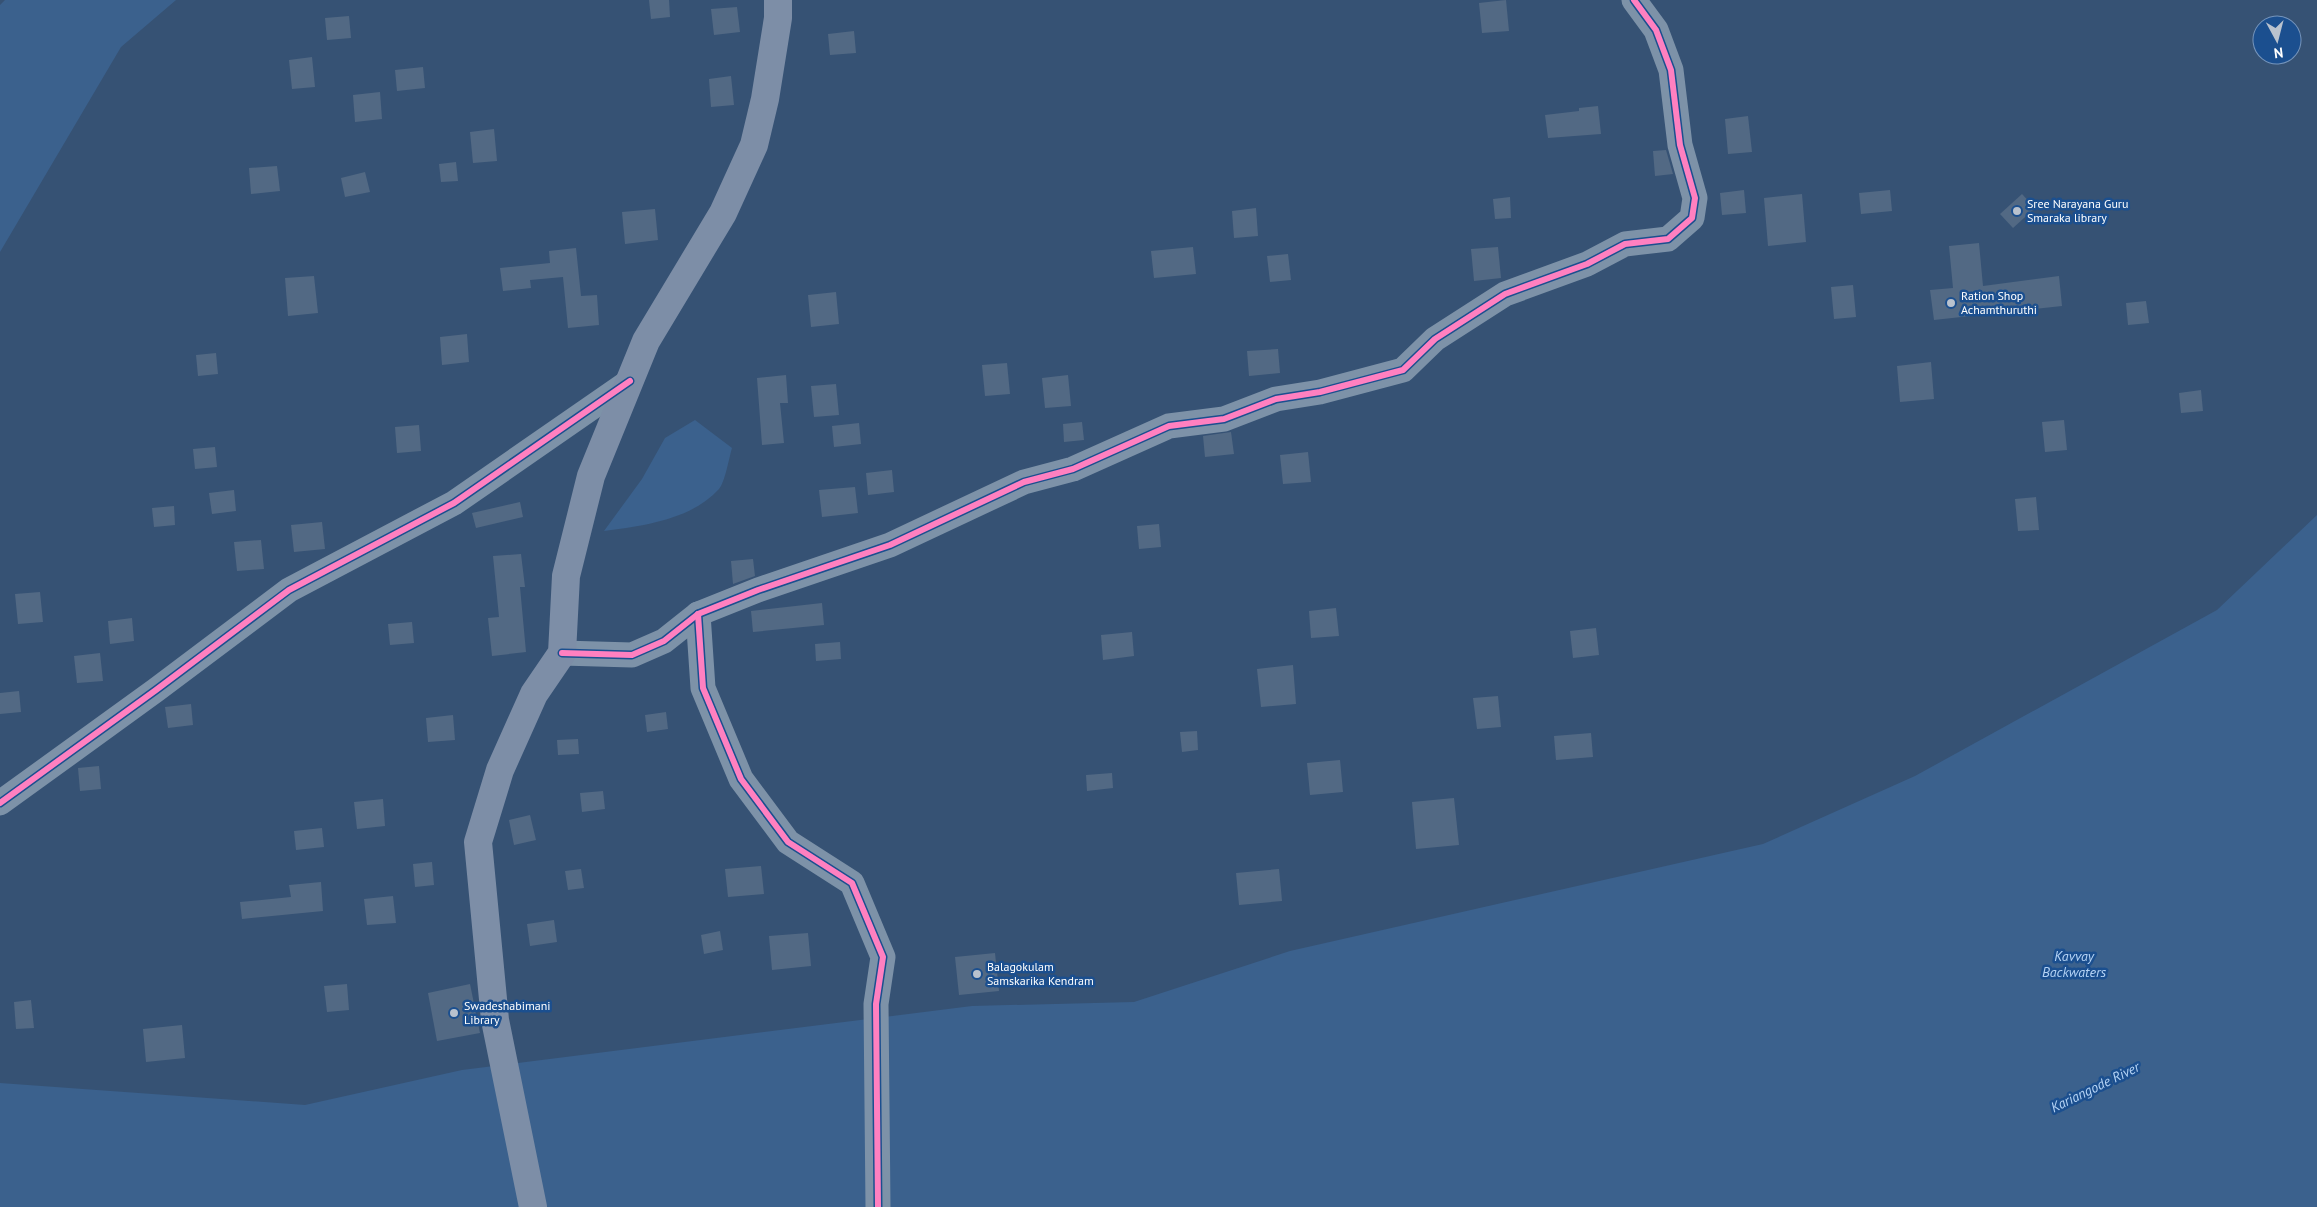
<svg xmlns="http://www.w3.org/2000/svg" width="2317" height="1207" viewBox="0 0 2317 1207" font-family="'PT Sans',sans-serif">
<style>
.water{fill:#3b618d}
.building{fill:#526984}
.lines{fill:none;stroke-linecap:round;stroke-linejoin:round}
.minor{stroke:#7d92a8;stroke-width:25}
.major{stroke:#7d8ea7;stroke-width:28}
.cycleway-casing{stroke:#1b4f8f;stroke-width:9}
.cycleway{stroke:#ff80c0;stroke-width:6}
.poi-dot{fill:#b9c2ce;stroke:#1b4f8f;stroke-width:2}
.labels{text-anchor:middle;stroke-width:5;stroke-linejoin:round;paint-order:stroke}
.poi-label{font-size:12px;fill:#fff;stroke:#1b4f8f;text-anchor:start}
.water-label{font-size:14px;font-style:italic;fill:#b5d3f5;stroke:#1b4f8f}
</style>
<rect width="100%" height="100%" fill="#365274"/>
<g class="water">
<path d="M 5,0 L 176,0 L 121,47 L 0,252 L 0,5 Z"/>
<path d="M 695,420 L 732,448 C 729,458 725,482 719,489 C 691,520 642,526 604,531 L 642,479 L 665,438 Z"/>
<path d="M 2317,515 L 2317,1207 L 0,1207 L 0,1083 L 305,1105 L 462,1070 L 972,1006 L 1134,1002 L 1290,951 L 1763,844 L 1915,776 L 2217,610 Z"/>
</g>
<g class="building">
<path d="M 649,0 L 669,0 L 670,17 L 651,19 Z"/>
<path d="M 1506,0 L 1509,31 L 1482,33 L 1479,3 Z"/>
<path d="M 737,7 L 740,32 L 714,35 L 711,9 Z"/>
<path d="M 349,16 L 351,38 L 327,40 L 325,18 Z"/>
<path d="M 854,31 L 856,53 L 830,55 L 828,34 Z"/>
<path d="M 312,57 L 315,87 L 292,89 L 289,60 Z"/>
<path d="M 423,67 L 425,88 L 397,91 L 395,70 Z"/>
<path d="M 731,76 L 734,105 L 711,107 L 709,79 Z"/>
<path d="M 380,92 L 382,119 L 355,122 L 353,95 Z"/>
<path d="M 1598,106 L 1601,134 L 1548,138 L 1545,115 L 1579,111 L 1579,108 Z"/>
<path d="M 1748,116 L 1752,152 L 1728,154 L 1725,119 Z"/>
<path d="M 494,129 L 497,161 L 473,163 L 470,132 Z"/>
<path d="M 1666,150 L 1673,174 L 1655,176 L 1653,151 Z"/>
<path d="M 456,162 L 458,181 L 441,182 L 439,164 Z"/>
<path d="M 277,166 L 280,191 L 251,194 L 249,168 Z"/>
<path d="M 365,172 L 370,192 L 345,197 L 341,178 Z"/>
<path d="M 1744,190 L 1746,213 L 1722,215 L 1720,193 Z"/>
<path d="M 1890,190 L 1892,211 L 1861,214 L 1859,193 Z"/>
<path d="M 1802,194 L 1806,242 L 1768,246 L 1764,198 Z"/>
<path d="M 2022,194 L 2035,208 L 2013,228 L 2000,214 Z"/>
<path d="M 1510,197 L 1511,218 L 1495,219 L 1493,199 Z"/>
<path d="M 1256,208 L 1258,236 L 1234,238 L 1232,211 Z"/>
<path d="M 655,209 L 658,240 L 625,244 L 622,212 Z"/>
<path d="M 1979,243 L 1983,286 L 2059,276 L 2062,306 L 1934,320 L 1930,290 L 1953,288 L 1949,246 Z"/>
<path d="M 1193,247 L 1196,274 L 1154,278 L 1151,251 Z"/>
<path d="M 1498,247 L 1501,278 L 1474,281 L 1471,249 Z"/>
<path d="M 576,248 L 581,296 L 597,295 L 599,325 L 568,328 L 563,277 L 530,280 L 531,288 L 503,291 L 500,268 L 550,263 L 549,251 Z"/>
<path d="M 1288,254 L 1291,280 L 1270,282 L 1267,256 Z"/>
<path d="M 314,276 L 318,313 L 288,316 L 285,278 Z"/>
<path d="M 1853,285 L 1856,317 L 1834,319 L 1831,287 Z"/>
<path d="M 836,292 L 839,324 L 811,327 L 808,295 Z"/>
<path d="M 2146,301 L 2149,323 L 2128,325 L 2126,303 Z"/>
<path d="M 467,334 L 469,362 L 442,365 L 440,337 Z"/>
<path d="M 1278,349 L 1280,373 L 1249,376 L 1247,351 Z"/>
<path d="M 216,353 L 218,374 L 198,376 L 196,355 Z"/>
<path d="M 1931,362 L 1934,399 L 1900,402 L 1897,366 Z"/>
<path d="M 1007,363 L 1010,394 L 985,396 L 982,365 Z"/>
<path d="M 786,375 L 788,403 L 780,403 L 784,443 L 762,445 L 757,378 Z"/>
<path d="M 1068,375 L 1071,406 L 1045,408 L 1042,378 Z"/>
<path d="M 836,384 L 839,415 L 814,417 L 811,386 Z"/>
<path d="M 2201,390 L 2203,411 L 2181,413 L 2179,393 Z"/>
<path d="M 2064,420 L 2067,450 L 2045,452 L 2042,422 Z"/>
<path d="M 1082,422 L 1084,440 L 1064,442 L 1063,424 Z"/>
<path d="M 859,423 L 861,444 L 834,447 L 832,426 Z"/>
<path d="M 419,425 L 421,451 L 397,453 L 395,427 Z"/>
<path d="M 1231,432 L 1234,454 L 1205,457 L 1203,436 Z"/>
<path d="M 215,447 L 217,467 L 195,469 L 193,449 Z"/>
<path d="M 1308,452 L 1311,482 L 1283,484 L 1280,455 Z"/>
<path d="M 892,470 L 894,492 L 868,495 L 866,473 Z"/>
<path d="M 855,487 L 858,513 L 822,517 L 819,490 Z"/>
<path d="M 234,490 L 236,511 L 212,514 L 209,493 Z"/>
<path d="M 2036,497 L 2039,530 L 2018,531 L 2015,499 Z"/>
<path d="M 520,502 L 523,517 L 476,528 L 472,513 Z"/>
<path d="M 174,506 L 175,525 L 154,527 L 152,508 Z"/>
<path d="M 322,522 L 325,549 L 294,552 L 291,525 Z"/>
<path d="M 1159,524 L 1161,547 L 1139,549 L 1137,526 Z"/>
<path d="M 261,540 L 264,569 L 237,571 L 234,542 Z"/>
<path d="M 521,554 L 525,587 L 520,587 L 526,652 L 492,656 L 488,618 L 499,617 L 493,556 Z"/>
<path d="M 753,559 L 755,576 L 733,584 L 731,561 Z"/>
<path d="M 40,592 L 43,622 L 18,624 L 15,594 Z"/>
<path d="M 822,603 L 824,625 L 753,632 L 751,611 Z"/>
<path d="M 1336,608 L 1339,636 L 1311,638 L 1309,611 Z"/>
<path d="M 132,618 L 134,641 L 110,644 L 108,621 Z"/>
<path d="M 412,622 L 414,643 L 390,645 L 388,624 Z"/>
<path d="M 1596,628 L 1599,655 L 1573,658 L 1570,631 Z"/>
<path d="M 1132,632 L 1134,656 L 1103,660 L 1101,635 Z"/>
<path d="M 840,642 L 841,659 L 816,661 L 815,644 Z"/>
<path d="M 100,653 L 103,681 L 77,683 L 74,656 Z"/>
<path d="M 1293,665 L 1296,704 L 1261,707 L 1257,669 Z"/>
<path d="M 19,691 L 21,712 L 0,714 L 0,693 Z"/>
<path d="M 1498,696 L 1501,727 L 1477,729 L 1473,698 Z"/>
<path d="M 191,704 L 193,725 L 168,728 L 165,707 Z"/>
<path d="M 666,712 L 668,729 L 647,732 L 645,715 Z"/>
<path d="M 453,715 L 455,740 L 428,742 L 426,718 Z"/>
<path d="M 1197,731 L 1198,750 L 1182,752 L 1180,732 Z"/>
<path d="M 1591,733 L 1593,757 L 1556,760 L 1554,736 Z"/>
<path d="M 578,739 L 579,754 L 558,755 L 557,740 Z"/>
<path d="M 1340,760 L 1343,792 L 1310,795 L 1307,763 Z"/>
<path d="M 99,766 L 101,789 L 80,791 L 78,768 Z"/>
<path d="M 1112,773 L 1113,788 L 1087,791 L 1086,775 Z"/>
<path d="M 603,791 L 605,809 L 582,812 L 580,793 Z"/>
<path d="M 1454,798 L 1459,845 L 1416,849 L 1412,802 Z"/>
<path d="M 383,799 L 385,826 L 357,829 L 354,802 Z"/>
<path d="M 530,815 L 536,840 L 514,845 L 509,820 Z"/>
<path d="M 322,828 L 324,847 L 296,850 L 294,831 Z"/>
<path d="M 432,862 L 434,885 L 415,887 L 413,864 Z"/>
<path d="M 761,866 L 764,894 L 728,897 L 725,869 Z"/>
<path d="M 581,869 L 584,888 L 568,890 L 565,871 Z"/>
<path d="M 1279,869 L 1282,901 L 1239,905 L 1236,873 Z"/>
<path d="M 321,882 L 323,911 L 242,919 L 240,902 L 291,897 L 289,885 Z"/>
<path d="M 393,896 L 396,923 L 367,925 L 364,899 Z"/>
<path d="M 554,920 L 557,942 L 530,946 L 527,924 Z"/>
<path d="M 720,931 L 723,950 L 704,954 L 701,935 Z"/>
<path d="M 808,933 L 811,966 L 772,970 L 769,936 Z"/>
<path d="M 995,953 L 999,991 L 959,995 L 955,957 Z"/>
<path d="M 347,984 L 349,1010 L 327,1012 L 324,986 Z"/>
<path d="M 470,984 L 480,1033 L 437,1041 L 428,993 Z"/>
<path d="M 31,1000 L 34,1028 L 16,1029 L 14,1002 Z"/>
<path d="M 182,1025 L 185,1058 L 146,1062 L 143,1029 Z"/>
</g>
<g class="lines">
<g class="minor">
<path d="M 698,614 L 703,688 L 741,779 L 788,842 L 852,883 L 883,957 L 876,1004 L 878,1207"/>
<path d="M 562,653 L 632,655 L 664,641 L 698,614 L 758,590 L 890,545 L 1024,482 L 1073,469 L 1169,426 L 1224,419 L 1276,399 L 1320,392 L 1403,370 L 1435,339 L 1505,294 L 1587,264 L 1625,244 L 1668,239 L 1692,218 L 1695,198 L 1680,145 L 1671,70 L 1656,30 L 1634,0"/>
<path d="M 0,803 L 156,690 L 289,590 L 454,503 L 630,381"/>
</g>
<path class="major" d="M 533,1207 L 495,1020 L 478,842 L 500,770 L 534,694 L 562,653 L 566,576 L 591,476 L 646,341 L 723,213 L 754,145 L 765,99 L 778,18 L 778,0"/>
<g class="cycleway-casing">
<g id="cycleway">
<path d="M 698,614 L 703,688 L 741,779 L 788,842 L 852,883 L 883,957 L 876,1004 L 878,1207"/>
<path d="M 562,653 L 632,655 L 664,641 L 698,614 L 758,590 L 890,545 L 1024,482 L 1073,469 L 1169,426 L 1224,419 L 1276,399 L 1320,392 L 1403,370 L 1435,339 L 1505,294 L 1587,264 L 1625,244 L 1668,239 L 1692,218 L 1695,198 L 1680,145 L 1671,70 L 1656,30 L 1634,0"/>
<path d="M 0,803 L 156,690 L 289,590 L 454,503 L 630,381"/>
</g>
</g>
<use href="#cycleway" class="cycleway"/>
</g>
<g class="poi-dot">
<circle cx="2017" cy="211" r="5"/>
<circle cx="1951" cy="303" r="5"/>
<circle cx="977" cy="974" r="5"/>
<circle cx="454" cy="1013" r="5"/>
</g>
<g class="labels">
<g class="poi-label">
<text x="2027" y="208">Sree Narayana Guru<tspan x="2027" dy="14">Smaraka library</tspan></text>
<text x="1961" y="300">Ration Shop<tspan x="1961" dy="14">Achamthuruthi</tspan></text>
<text x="987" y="971">Balagokulam<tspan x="987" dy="14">Samskarika Kendram</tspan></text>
<text x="464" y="1010">Swadeshabimani<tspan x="464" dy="14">Library</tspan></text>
</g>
<g class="water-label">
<text x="2074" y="961">Kavvay<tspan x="2074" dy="16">Backwaters</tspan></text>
<text transform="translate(2095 1087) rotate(-26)" y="5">Kariangode River</text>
</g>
</g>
<g transform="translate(2277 40) rotate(173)"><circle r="24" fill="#1b4f8f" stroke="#7695bc"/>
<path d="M0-4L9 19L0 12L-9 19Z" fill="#b9c2ce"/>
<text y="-8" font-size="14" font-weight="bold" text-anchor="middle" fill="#ffffff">N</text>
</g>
</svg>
